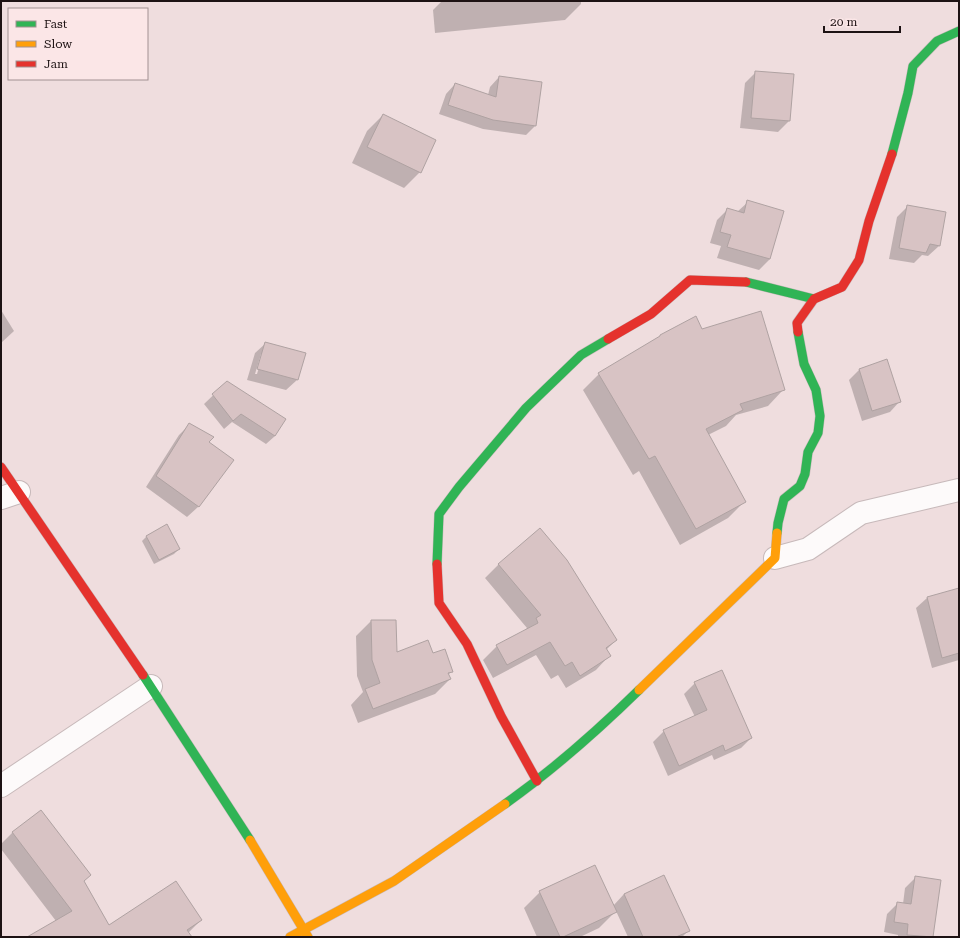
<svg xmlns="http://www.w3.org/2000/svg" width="960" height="938" viewBox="0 0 960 938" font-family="'Roboto Serif',serif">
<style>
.shadow{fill:#0003;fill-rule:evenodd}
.building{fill:#d8c3c4;stroke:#afa2a2}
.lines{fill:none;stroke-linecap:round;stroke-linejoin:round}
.street-casing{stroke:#c7b9ba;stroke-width:24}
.fast-casing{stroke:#c7b9ba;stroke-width:10}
.slow-casing{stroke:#c7b9ba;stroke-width:10}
.jam-casing{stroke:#c7b9ba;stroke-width:10}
.street{stroke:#fdfafa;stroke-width:22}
.fast{stroke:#30b455;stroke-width:9}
.slow{stroke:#ff9f0a;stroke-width:9}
.jam{stroke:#e5322d;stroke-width:9}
</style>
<rect width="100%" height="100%" fill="#efddde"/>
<g class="shadow">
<path d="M 442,1 L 581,1 L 581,4 L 565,20 L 435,33 L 433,10 Z"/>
<path d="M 756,72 L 789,121 L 778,132 L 740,128 L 745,83 Z"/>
<path d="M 499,77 L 535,126 L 526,135 L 483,129 L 439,114 L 446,94 L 455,84 L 488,95 L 490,87 Z"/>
<path d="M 383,115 L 420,172 L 404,188 L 352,163 L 367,131 Z"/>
<path d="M 748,202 L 783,212 L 770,259 L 759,270 L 717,258 L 721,246 L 710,243 L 717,220 L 728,209 L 737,212 Z"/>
<path d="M 908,206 L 939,246 L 928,256 L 922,255 L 914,263 L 889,259 L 897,217 Z"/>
<path d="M 1,310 L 14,331 L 1,343 Z"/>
<path d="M 702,330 L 783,390 L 768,406 L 736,415 L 726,426 L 708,435 L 744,502 L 728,518 L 680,545 L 639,471 L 633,475 L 583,390 L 599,374 Z"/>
<path d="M 266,343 L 297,380 L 286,390 L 247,380 L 255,353 ZM 261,354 L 263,354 L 257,374 L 255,374 Z"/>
<path d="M 859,370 L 900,401 L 890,412 L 862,421 L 849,380 Z"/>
<path d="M 227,382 L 275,436 L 266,444 L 232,422 L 224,429 L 204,404 Z"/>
<path d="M 190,424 L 208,442 L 232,460 L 198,507 L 187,517 L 146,487 L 179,435 Z"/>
<path d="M 540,529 L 616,640 L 606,650 L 609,656 L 596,670 L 566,688 L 558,675 L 551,679 L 536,655 L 493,678 L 483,660 L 497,646 L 524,632 L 527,628 L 485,578 L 498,565 Z"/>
<path d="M 147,536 L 179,549 L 174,554 L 154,564 L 142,541 Z"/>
<path d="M 959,589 L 959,660 L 932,668 L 916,608 L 927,598 Z"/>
<path d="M 371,621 L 396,653 L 433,654 L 452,671 L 448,675 L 450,679 L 435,694 L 358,723 L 351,705 L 363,692 L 357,676 L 356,636 Z"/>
<path d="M 695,683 L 751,738 L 741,748 L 714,760 L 712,755 L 668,776 L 653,742 L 664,731 L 695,717 L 684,694 Z"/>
<path d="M 41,811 L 109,926 L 201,920 L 188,933 L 191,937 L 29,937 L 56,921 L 1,849 L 1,844 L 12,833 Z"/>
<path d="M 664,876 L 688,931 L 682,937 L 628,937 L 616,911 L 599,928 L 580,937 L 537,937 L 524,908 L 540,892 L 613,906 L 624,894 Z"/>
<path d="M 916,877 L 940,881 L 932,937 L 898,937 L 898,935 L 884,932 L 887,914 L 898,903 L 903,904 L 905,888 Z"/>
</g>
<g class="building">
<path d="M 755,71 L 794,74 L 790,121 L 751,118 Z"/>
<path d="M 499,76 L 542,82 L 536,126 L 493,120 L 448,105 L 455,83 L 496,97 Z"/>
<path d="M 383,114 L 436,140 L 421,173 L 367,147 Z"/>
<path d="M 747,200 L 784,211 L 770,259 L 727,247 L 731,235 L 720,232 L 727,208 L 744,213 Z"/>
<path d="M 907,205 L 946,212 L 940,246 L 930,244 L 926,253 L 899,248 Z"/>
<path d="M 761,311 L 785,390 L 740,404 L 743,410 L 706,429 L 746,502 L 696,529 L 655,456 L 649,459 L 598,373 L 660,336 L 660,335 L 696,316 L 702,329 Z"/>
<path d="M 265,342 L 306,353 L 298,380 L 257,369 Z"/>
<path d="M 887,359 L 901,402 L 872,411 L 859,369 Z"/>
<path d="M 227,381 L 286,419 L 275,436 L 241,414 L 233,421 L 212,394 Z"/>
<path d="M 189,423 L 214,437 L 209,442 L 234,460 L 199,507 L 156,476 Z"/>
<path d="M 167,524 L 180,549 L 159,560 L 146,536 Z"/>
<path d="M 540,528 L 567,560 L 617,640 L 606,648 L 611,656 L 580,676 L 572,662 L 565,666 L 550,642 L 507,665 L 496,645 L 538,623 L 536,618 L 541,615 L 498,564 Z"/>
<path d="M 959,588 L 959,653 L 942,658 L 927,597 Z"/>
<path d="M 371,620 L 396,620 L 397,652 L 428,640 L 433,653 L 445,649 L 453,672 L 448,673 L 451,679 L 373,709 L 365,689 L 380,683 L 372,660 Z"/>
<path d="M 722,670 L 752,738 L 725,751 L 723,745 L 679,766 L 663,730 L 707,710 L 694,682 Z"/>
<path d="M 41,810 L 91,875 L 84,881 L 109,925 L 176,881 L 202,920 L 187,930 L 192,937 L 27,937 L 72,911 L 12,832 Z"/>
<path d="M 595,865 L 617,912 L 563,937 L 560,937 L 539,891 Z"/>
<path d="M 664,875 L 690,931 L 676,937 L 643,937 L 624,894 Z"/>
<path d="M 915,876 L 941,880 L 933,937 L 907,935 L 908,924 L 894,922 L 897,902 L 911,904 Z"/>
</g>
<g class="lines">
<g class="street-casing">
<g id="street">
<path d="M 1,498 L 19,492"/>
<path d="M 775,558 L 808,549 L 861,513 L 959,490"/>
<path d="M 1,786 L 151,686"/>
</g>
</g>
<g class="fast-casing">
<g id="fast">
<path d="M 892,154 L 908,93 L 913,66 L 937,41 L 959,31"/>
<path d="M 746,282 L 814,299"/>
<path d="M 777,533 L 778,523 L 784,499 L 800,486 L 805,474 L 808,452 L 818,433 L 820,416 L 816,390 L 804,364 L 798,332"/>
<path d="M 437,564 L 439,514 L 459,487 L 526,408 L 581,355 L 608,339"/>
<path d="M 143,675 L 250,840"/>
<path d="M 505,804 C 553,770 597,731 639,690"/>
</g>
</g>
<g class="slow-casing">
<g id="slow">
<path d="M 639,690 L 775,558 L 777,533"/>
<path d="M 250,840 L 308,937"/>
<path d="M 290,937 L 394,881 L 505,804"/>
</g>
</g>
<g class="jam-casing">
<g id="jam">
<path d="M 798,332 L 797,323 L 814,299 L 842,287 L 859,260 L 869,221 L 892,154"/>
<path d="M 608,339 L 651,314 L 690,280 L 746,282"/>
<path d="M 1,467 L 143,675"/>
<path d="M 437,564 L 439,603 L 467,644 L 501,716 L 537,781"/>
</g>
</g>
<use href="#street" class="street"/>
<use href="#fast" class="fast"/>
<use href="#slow" class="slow"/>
<use href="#jam" class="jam"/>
</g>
<rect width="960" height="938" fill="none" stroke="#1d1213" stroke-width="4"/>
<rect x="8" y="8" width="140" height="72" fill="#fbe6e7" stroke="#a29192"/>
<rect x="16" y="21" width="20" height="6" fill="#30b455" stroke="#a29192"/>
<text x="44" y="28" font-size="12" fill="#1d1213">Fast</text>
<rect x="16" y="41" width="20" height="6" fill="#ff9f0a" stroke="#a29192"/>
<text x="44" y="48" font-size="12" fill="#1d1213">Slow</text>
<rect x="16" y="61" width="20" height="6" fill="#e5322d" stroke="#a29192"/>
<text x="44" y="68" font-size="12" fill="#1d1213">Jam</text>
<path d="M824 26v6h76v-6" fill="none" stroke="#1d1213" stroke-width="2"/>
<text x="830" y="26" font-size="12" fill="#1d1213" stroke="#fbe6e7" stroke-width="3" paint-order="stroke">20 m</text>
</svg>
